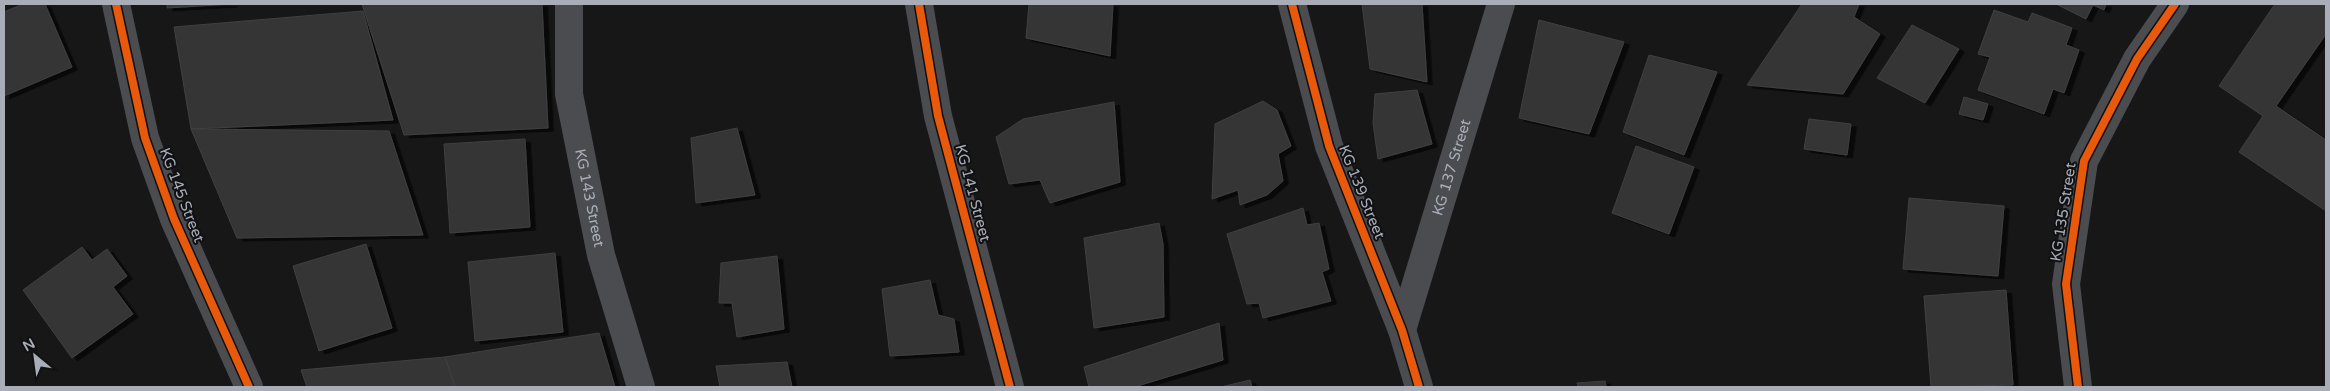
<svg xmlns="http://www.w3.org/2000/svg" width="2330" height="391" viewBox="0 0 2330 391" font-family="'Varela Round',sans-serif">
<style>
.building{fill:#353536;stroke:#3f4043;filter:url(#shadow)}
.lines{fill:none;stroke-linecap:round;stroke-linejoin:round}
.minor{stroke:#4b4c50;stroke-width:28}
.cycleway-casing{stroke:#111113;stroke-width:11}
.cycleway{stroke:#e8590c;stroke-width:8}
.labels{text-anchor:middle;stroke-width:4;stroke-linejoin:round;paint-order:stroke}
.street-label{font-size:15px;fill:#a8adb8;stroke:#111113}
</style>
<defs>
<filter id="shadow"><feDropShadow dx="5.5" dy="3" stdDeviation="0" flood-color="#0009"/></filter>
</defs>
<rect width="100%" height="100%" fill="#171717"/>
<g class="building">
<path d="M 23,4 L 45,4 L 72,67 L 4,96 L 4,12 Z"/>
<path d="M 167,4 L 232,4 L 167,8 Z"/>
<path d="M 362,4 L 542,4 L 548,128 L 404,135 Z"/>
<path d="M 1029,4 L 1113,4 L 1110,56 L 1026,38 Z"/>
<path d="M 1362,4 L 1422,4 L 1427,82 L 1370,69 Z"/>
<path d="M 1802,4 L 1859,4 L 1854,17 L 1880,34 L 1843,94 L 1747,85 Z"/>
<path d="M 2056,4 L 2106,4 L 2104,10 L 2093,5 L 2086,19 Z"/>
<path d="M 2275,4 L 2326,4 L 2326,34 L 2276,106 L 2326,140 L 2326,211 L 2239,152 L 2263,116 L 2219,86 Z"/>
<path d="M 1994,10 L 2028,22 L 2032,13 L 2072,28 L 2066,45 L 2079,50 L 2064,93 L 2053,89 L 2044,114 L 1978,90 L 1990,57 L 1978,54 Z"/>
<path d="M 363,11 L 393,120 L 191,129 L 174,27 Z"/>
<path d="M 1539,20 L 1624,42 L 1589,134 L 1519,118 Z"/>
<path d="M 1912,25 L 1959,49 L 1925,103 L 1877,78 Z"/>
<path d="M 1649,55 L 1717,72 L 1684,155 L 1623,132 Z"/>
<path d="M 1417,90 L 1432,144 L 1378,159 L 1373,123 L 1375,94 Z"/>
<path d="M 1964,97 L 1988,104 L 1983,120 L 1959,114 Z"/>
<path d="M 1263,101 L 1277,110 L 1291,146 L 1278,154 L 1283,181 L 1267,195 L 1240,205 L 1238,190 L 1212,199 L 1215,124 Z"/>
<path d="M 1114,102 L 1120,182 L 1050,203 L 1040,180 L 1009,184 L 996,137 L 1023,119 Z"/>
<path d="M 1809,119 L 1851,124 L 1847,155 L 1804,149 Z"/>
<path d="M 737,128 L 755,195 L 696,203 L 691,138 Z"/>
<path d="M 191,129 L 389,131 L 423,235 L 237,238 Z"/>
<path d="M 525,139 L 530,227 L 450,233 L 444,144 Z"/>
<path d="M 1636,146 L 1694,167 L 1669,234 L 1612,213 Z"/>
<path d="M 1909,198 L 2004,206 L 1998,276 L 1903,269 Z"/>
<path d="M 1303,208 L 1307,225 L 1319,223 L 1329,269 L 1322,272 L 1331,301 L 1263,318 L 1259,303 L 1247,304 L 1227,234 Z"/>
<path d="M 1159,223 L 1163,244 L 1164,317 L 1094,328 L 1084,238 Z"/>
<path d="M 366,244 L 392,328 L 319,351 L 293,266 Z"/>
<path d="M 82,247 L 92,260 L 107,249 L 127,276 L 113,287 L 133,314 L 72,358 L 23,290 Z"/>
<path d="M 555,253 L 563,332 L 475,341 L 468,262 Z"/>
<path d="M 777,256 L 784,329 L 737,337 L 732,303 L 719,303 L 721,263 Z"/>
<path d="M 930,280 L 938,315 L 954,319 L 959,352 L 890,356 L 882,289 Z"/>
<path d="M 2006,290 L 2013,385 L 1931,387 L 1924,296 Z"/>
<path d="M 1219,323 L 1223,360 L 1134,387 L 1089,387 L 1084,367 Z"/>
<path d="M 599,333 L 615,387 L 455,387 L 445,357 Z"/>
<path d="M 445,357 L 455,387 L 307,387 L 301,370 Z"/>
<path d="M 787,362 L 792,387 L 720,387 L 716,366 Z"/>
<path d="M 1250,380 L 1252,387 L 1221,387 Z"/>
<path d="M 1605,381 L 1606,387 L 1578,387 L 1577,383 Z"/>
</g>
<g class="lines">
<g class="minor">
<path d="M 116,4 L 145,138 L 174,219 L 249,387"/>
<path id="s1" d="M 569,4 L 569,94 L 601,255 L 641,387"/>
<path d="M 919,4 L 938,116 L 1010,387"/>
<path d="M 1292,4 L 1329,146 L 1402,330 L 1419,387"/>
<path id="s2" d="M 1402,330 L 1501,4"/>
<path d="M 2078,387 L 2066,284 L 2084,161 L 2137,59 L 2175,4"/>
</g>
<g class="cycleway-casing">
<g id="cycleway">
<path d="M 116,4 L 145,138 L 174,219 L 249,387"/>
<path d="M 919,4 L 938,116 L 1010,387"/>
<path d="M 1292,4 L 1329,146 L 1402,330 L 1419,387"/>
<path d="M 2078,387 L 2066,284 L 2084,161 L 2137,59 L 2175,4"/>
</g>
</g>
<use href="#cycleway" class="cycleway"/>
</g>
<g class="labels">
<g class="street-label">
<text dy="5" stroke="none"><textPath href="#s2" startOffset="170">KG 137 Street</textPath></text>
<text transform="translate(1362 192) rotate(68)" y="5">KG 139 Street</text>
<text transform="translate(973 193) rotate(75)" y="5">KG 141 Street</text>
<text transform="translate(182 195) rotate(69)" y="5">KG 145 Street</text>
<text dy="5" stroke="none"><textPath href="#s1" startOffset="196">KG 143 Street</textPath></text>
<text transform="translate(2063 212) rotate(-81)" y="5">KG 135 Street</text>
</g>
</g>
<rect width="2330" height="391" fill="none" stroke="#a8adb8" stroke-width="10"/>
<g transform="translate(35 356) rotate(331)" stroke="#111113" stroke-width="4" paint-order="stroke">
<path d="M0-4L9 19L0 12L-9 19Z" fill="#a8adb8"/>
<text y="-8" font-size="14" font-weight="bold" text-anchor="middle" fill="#a8adb8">N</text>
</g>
</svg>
